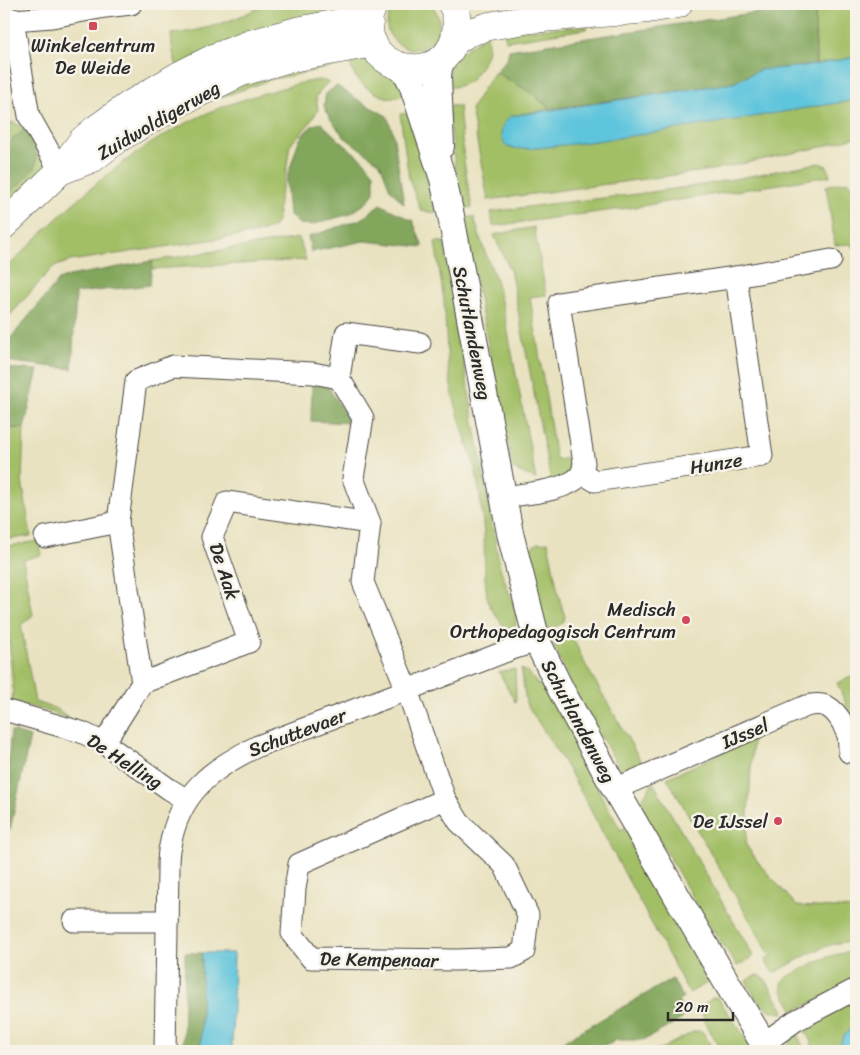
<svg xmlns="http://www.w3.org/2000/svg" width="860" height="1055" viewBox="0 0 860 1055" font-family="Sriracha,sans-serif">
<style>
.green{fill:#a3bf66;stroke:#677548}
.forest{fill:#82a65b;stroke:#566843}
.water{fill:#5fc5dc;stroke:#457884}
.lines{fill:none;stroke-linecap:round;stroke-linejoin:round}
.minor-casing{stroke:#484641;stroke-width:23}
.tertiary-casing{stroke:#484641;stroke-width:28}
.secondary-casing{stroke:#484641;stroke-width:29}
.minor{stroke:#fff;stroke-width:21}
.tertiary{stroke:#fff;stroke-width:26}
.secondary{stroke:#fff;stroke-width:28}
.poi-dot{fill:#d1495b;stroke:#f7f3e8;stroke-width:2}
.labels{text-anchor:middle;stroke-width:5;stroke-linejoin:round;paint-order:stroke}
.poi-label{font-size:19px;fill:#2b2b2b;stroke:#f7f3e8;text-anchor:end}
.street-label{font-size:19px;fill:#2b2b2b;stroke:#f7f3e8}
</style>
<rect width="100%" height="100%" fill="#f7f3e8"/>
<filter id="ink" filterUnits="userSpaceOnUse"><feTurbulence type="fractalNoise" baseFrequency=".02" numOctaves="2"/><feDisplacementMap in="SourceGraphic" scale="10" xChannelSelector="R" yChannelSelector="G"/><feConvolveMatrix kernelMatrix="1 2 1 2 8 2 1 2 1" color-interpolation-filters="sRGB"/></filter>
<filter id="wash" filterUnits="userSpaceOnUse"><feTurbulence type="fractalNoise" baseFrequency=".0096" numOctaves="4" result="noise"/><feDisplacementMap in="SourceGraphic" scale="20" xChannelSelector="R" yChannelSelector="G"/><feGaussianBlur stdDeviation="1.12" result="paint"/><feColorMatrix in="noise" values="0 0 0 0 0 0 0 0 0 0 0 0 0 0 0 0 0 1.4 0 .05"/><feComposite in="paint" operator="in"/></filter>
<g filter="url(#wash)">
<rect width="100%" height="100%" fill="#e9e2c0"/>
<g class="green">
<path d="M 264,4 L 321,4 L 324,10 L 326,19 L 179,70 C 173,58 172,47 171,34 C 196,32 220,25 243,15 C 251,11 258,9 264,4 Z"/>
<path d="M 396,4 L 430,4 C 437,10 440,19 439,28 C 430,71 363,41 396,4 Z"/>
<path d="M 815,4 L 856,4 L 856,57 L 816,64 Z"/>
<path d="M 587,26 L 586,29 L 506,41 L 504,31 Z"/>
<path d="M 487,34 C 490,52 487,57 477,72 C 473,77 471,81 466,83 C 459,87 453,87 446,88 L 452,59 Z"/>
<path d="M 359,53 L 396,75 L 406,95 C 400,96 392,99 386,97 C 375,95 355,81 352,70 C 350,65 350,59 349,54 Z"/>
<path d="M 332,56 L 334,67 L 273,79 L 210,101 L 217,90 Z"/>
<path d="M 495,72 L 533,94 L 550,109 L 511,116 L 510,148 L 536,148 L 594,141 L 856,100 L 856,137 L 821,147 L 712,170 L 488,200 L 471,109 L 483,89 Z"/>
<path d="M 320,80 L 329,82 L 324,86 L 316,97 L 318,110 L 309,124 L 290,145 L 286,172 L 279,200 L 278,220 L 273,227 L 257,233 L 70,261 L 53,267 L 4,322 L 4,271 C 66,207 133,143 217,109 C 231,103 246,99 261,94 C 280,89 299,82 320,80 Z"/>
<path d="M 448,106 L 459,106 L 464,161 L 472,207 L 460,209 Z"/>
<path d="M 412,113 L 428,158 L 436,213 L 421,211 L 409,179 L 400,114 Z"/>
<path d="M 4,119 L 26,128 L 37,154 L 54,168 L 4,216 Z"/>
<path d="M 818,163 L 827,166 L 830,176 L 629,208 L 493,226 L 491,212 L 549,204 L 630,195 L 702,185 Z"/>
<path d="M 847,181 L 853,185 L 856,200 L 856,250 L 851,244 L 835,245 L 826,186 Z"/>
<path d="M 474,217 L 482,244 L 496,280 L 506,322 L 536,479 L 513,469 L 463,218 Z"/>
<path d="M 534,227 L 546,295 L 530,297 L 556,460 L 570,458 L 571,467 L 567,474 L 551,482 L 513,284 L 510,270 L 494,235 Z"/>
<path d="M 299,238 L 306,260 L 151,269 L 152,261 Z"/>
<path d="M 435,242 L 444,242 L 468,388 L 500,568 L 517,614 L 515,626 L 510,633 L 508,633 L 491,608 L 487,597 L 485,579 L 484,533 L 479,489 L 475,468 L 460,421 L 452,392 L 448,367 L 444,301 Z"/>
<path d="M 4,428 L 24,428 L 22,481 L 31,536 L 4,540 Z"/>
<path d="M 38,541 L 41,555 L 23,560 L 33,615 L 21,625 L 35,702 L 57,709 L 71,719 L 37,708 L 12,702 L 13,688 L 8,625 L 4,608 L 4,547 Z"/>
<path d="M 548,542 L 559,597 L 565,617 L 563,623 L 548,630 L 545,629 L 537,601 L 530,549 L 537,543 Z"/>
<path d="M 565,635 L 570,635 L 573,638 L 584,662 L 645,768 L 643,770 L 620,769 L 574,691 L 552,641 Z"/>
<path d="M 515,669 L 516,698 L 515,702 L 499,672 Z"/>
<path d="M 521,669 L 529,673 L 538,685 L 544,682 L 603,786 L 598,789 L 603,799 L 621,830 L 626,827 L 674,910 L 700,967 L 709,982 L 689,993 L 570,772 L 526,703 Z"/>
<path d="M 856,675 L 856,728 L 837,683 Z"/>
<path d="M 753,739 L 746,845 L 761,866 L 797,906 L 856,909 L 856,942 C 827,940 802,958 778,971 L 774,972 L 771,970 L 765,960 L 771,957 L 667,778 Z"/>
<path d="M 652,784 L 654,784 L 752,954 L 753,957 L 737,966 L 702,914 L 639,804 Z"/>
<path d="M 856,952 L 856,981 L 794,1011 L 782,990 L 782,983 L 786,978 C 808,966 829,952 856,952 Z"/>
<path d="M 759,975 L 765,979 L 784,1011 L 783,1013 C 761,1012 756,998 746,981 L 753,976 Z"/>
<path d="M 715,997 L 718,998 L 754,1051 L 722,1051 C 718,1043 698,1016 703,1007 C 705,1002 711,999 715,997 Z"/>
<path d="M 856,998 L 856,1022 L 843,1037 L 837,1051 L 814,1051 L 811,1042 L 803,1027 Z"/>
<path d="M 698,1031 L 703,1032 L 714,1051 L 657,1051 L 693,1032 Z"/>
<path d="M 795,1033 L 797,1034 L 805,1051 L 788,1051 L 789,1043 Z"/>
</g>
<g class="forest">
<path d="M 811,4 L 815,4 L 816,64 L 808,66 L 760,70 L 733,83 L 550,109 L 533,94 L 495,72 L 507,59 L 509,50 Z"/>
<path d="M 337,86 L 363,103 L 387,116 L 393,133 L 404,204 L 390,189 L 380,163 L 344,137 L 329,117 L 324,106 L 326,93 Z"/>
<path d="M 321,123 L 339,140 L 365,162 L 374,173 L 374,193 L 366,203 L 350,214 L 311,225 L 299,224 L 289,214 L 286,181 L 298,143 L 303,134 L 313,125 Z"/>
<path d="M 26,128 L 36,146 L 37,154 L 35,168 L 4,199 L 4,147 Z"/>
<path d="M 380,204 L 413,221 L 423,247 L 364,241 L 311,252 L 308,237 L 362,219 Z"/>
<path d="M 152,261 L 150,285 L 76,293 L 72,369 L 4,361 L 4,346 L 59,280 L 69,276 Z"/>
<path d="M 4,368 L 38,370 L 24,428 L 4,428 Z"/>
<path d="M 312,385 L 327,385 L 350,423 L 311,421 Z"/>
<path d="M 11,731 L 30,737 L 10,830 L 4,831 L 4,806 Z"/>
<path d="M 185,953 L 202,953 L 201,1051 L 183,1051 Z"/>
<path d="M 672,979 L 683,997 L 678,1001 L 683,1011 L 682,1019 L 648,1038 L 642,1040 L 615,1040 L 610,1044 L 595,1046 L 584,1051 L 546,1051 Z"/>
</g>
<g class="water">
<path d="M 856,57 L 856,100 C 762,115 668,132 573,144 C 559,145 520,152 509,147 C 505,146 505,145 504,142 C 498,131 503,123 511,116 L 733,83 L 760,70 L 808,66 Z"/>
<path d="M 202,953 L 234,953 L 232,1051 L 201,1051 Z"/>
<path d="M 856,1022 L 856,1051 L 837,1051 L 843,1037 Z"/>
</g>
</g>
<g filter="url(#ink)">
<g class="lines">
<g class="minor-casing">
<g id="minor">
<path d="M 4,15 L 13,20 L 52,17 L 105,7 L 131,4"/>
<path d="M 13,20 L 29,116 L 60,171"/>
<path d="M 736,277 L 831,260"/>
<path d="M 420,343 L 346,333 L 339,378 L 363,418 L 353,478 L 370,523 L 363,582 L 407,690 L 445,799 L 459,822 L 504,865 L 528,915 L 524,951 L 511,958 L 456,960 L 311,958 L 292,934 L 295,889 L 299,864 L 445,799"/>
<path d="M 504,497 C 523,494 570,491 581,474 C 583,471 583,467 584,463 L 559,303 L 736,277 L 762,456 L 595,481 L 582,473"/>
<path d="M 45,537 L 118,522"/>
<path d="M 142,683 L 118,522 L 136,381 L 173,366 L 313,373 L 339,378"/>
<path d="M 4,710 L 81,732 L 104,743 L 169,789 L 187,800"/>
<path d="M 104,743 L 142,683 L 249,642 L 212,537 L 227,502 L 370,523"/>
<path d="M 615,789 L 806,706 C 825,701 834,708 843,724 C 844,728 847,732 848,736 C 849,741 849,747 849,752"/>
<path d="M 74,921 L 167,921"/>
<path d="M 764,1043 L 795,1021 L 856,989"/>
<path d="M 165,1051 L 168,869 C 168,861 168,853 170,846 C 179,793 212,768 258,746 L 407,690 L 512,649 L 537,641"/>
</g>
</g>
<g class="tertiary-casing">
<g id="tertiary">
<path d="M 400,67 L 407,74 L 412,84 L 443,179 L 451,216 L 510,533 L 537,641 L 560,688 L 615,789 L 727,983 L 768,1051"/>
<path d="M 441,146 L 438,77 L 439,68 L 443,58"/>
</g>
</g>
<g class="secondary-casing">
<g id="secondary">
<path d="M 369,24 C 366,74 444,86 455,37 C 458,25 458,15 452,4"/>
<path d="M 454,42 L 467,33 L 489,26 L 531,19 L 648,9 L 678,4"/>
<path d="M 60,171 L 93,158 L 117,139 L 182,101 L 242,72 L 286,59 L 373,43"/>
<path d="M 4,225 L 60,171 L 82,141 L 96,129 L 128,106 L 180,75 L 216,57 L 250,44 L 297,31 L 355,20 L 367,15 L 371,11"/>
</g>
</g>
<use href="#minor" class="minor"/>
<use href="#tertiary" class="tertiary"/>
<use href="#secondary" class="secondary"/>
</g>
</g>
<g class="poi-dot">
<rect x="88" y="21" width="10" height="10" rx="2.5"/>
<circle cx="686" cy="620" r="5"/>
<circle cx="778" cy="821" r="5"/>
</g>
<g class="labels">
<g class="poi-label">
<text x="93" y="52" text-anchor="middle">Winkelcentrum<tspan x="93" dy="22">De Weide</tspan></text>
<text x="676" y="616">Medisch<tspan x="676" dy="22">Orthopedagogisch Centrum</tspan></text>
<text x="768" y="828">De IJssel</text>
</g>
<g class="street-label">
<text transform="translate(158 120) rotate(-30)" y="7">Zuidwoldigerweg</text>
<text transform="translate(473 333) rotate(79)" y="7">Schutlandenweg</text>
<text transform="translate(716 463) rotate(-9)" y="7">Hunze</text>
<text transform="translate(225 571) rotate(72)" y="7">De Aak</text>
<text transform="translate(579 721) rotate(62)" y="7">Schutlandenweg</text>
<text transform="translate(297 732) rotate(-21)" y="7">Schuttevaer</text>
<text transform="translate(745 733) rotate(-23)" y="7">IJssel</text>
<text transform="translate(125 761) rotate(33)" y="7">De Helling</text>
<text transform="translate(379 959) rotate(1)" y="7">De Kempenaar</text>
</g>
</g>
<rect width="860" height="1055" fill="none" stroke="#f7f3e8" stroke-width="20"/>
<path d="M668 1012v8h65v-8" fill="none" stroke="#2b2b2b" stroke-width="2.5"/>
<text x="675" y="1012" font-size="15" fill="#2b2b2b" stroke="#f7f3e8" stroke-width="4" paint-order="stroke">20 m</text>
</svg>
